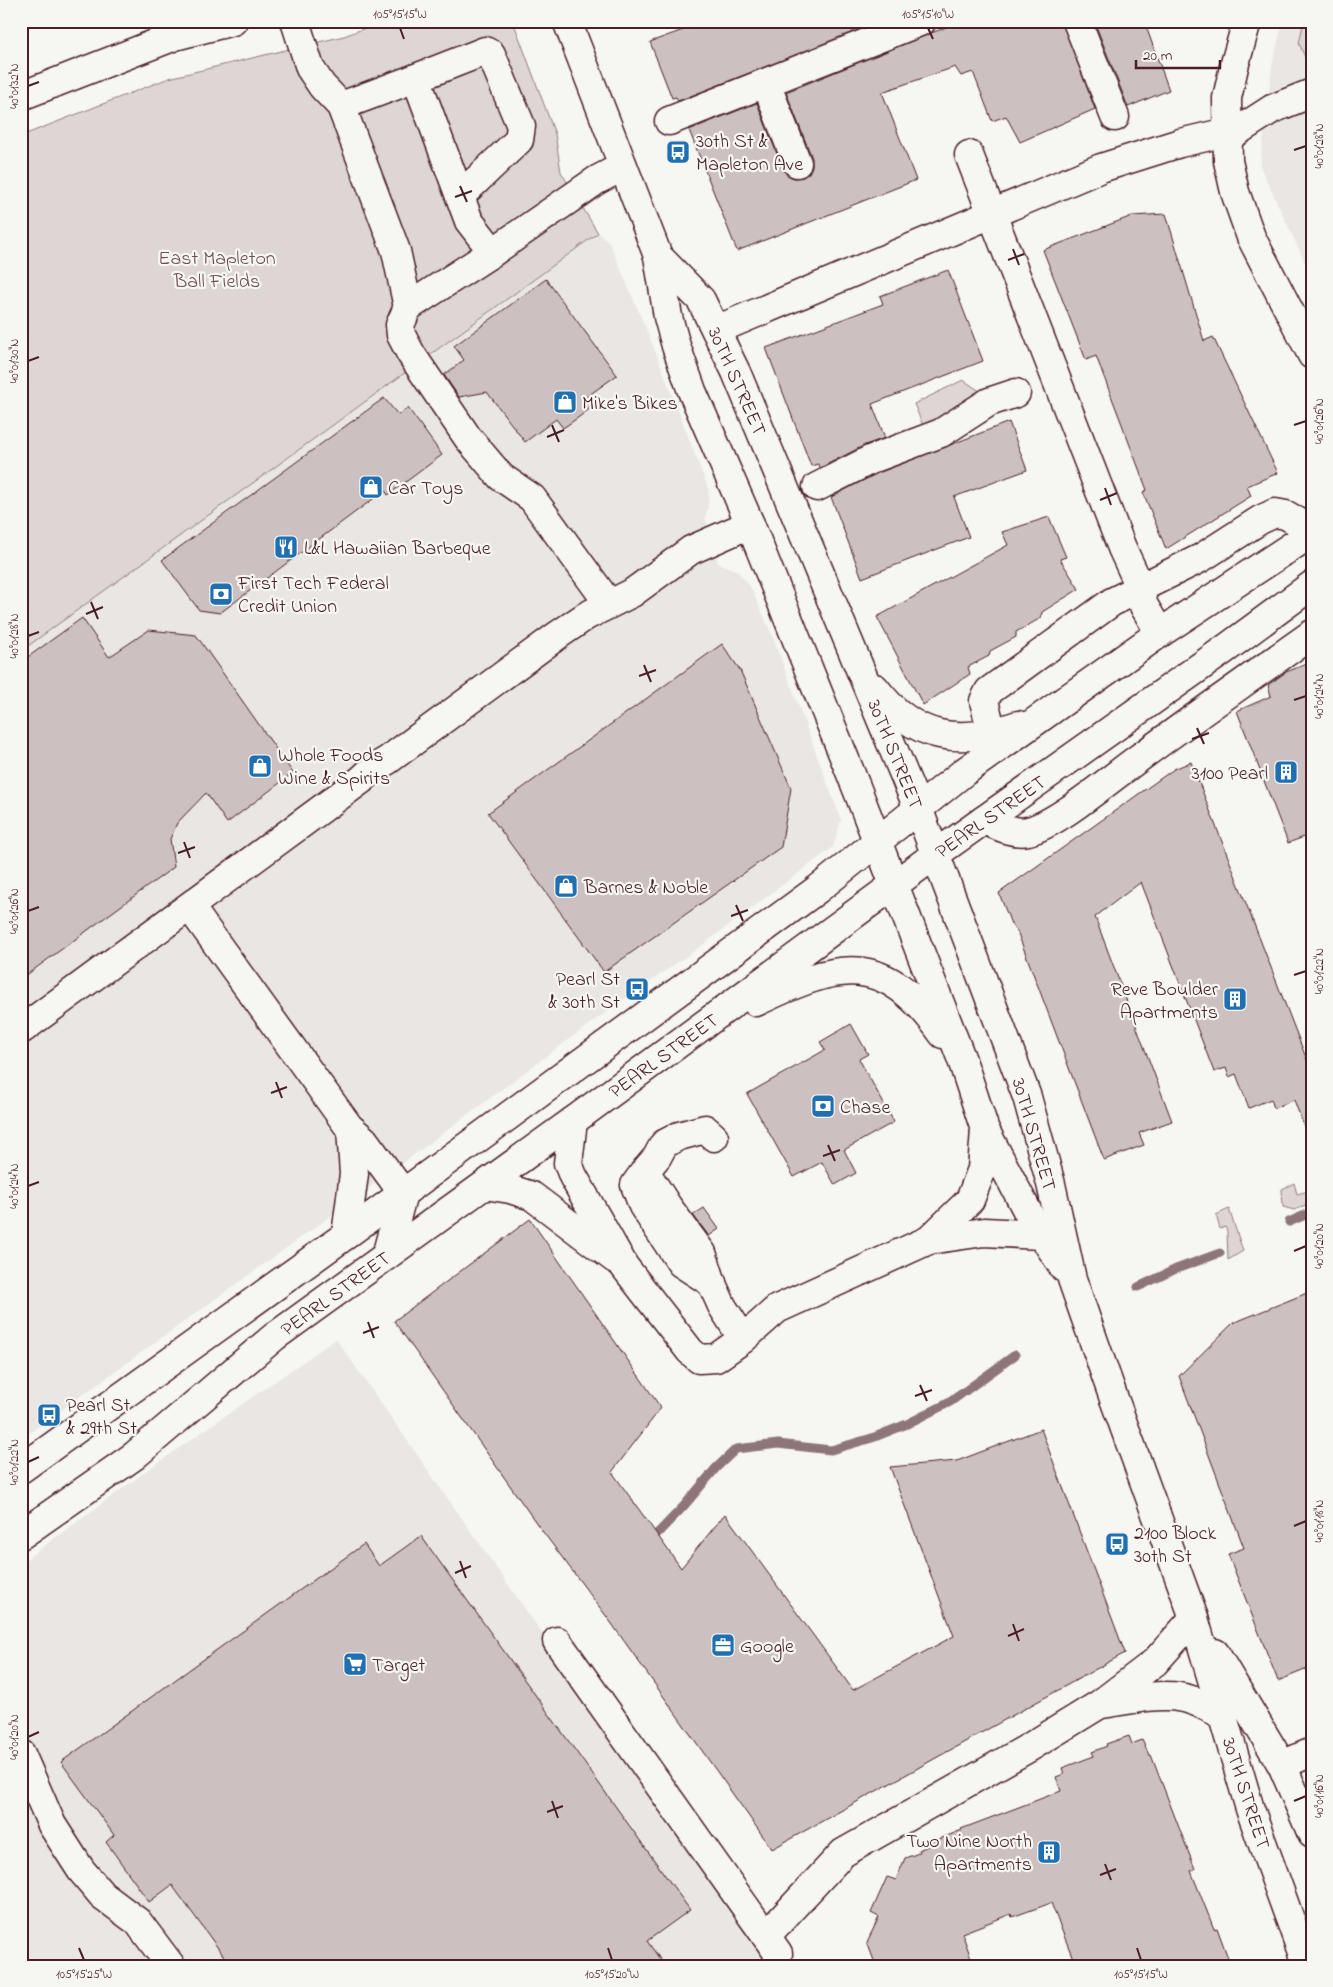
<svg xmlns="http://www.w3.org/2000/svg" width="1333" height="1987" viewBox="0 0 1333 1987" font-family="'Indie Flower',sans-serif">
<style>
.built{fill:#e9e6e3}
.green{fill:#ddd6d5;stroke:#947a80}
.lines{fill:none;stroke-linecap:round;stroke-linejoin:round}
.stream{stroke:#8e747a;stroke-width:9}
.building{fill:#ccc1c0;stroke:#4a1f2b}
.minor-casing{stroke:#4a1f2b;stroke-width:31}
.major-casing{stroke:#4a1f2b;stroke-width:31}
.minor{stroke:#f6f6f2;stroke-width:28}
.major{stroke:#f6f6f2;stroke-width:28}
.ticks{fill:none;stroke:#4a1f2b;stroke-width:2}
.labels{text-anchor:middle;stroke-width:4.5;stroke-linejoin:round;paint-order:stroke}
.poi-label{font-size:20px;fill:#4a1f2b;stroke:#f6f6f2;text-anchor:start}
.park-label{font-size:20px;fill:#6f4d56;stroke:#f6f6f2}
.street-label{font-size:20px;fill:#4a1f2b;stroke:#f6f6f2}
.neatline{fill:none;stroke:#4a1f2b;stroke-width:2}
.ticks-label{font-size:12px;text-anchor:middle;fill:#4a1f2b}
</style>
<rect width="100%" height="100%" fill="#f6f6f2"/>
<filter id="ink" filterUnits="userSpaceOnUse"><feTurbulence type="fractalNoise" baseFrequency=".02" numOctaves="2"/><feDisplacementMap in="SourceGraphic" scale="10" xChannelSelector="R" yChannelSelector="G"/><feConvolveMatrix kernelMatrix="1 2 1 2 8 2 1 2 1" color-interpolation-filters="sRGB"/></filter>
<g filter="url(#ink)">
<g class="built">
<path d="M 1283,21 L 1312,21 L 1312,277 L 1260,166 L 1272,66 Z"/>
<path d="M 598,233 L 610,244 L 654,348 L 709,491 L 708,507 L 705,517 L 718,563 L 737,571 L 750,586 L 772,635 L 841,820 L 833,847 L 701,946 L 595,1020 L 350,1202 L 21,1439 L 21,651 Z"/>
<path d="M 336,1339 L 775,1966 L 21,1966 L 21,1563 L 145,1472 Z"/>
</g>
<g class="green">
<path d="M 384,21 L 513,21 L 555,134 L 561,172 L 598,233 L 21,651 L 21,136 L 169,78 L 344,36 Z"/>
<path d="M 1304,21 L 1312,21 L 1312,60 L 1307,62 L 1299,43 Z"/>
<path d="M 963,380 L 986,395 L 926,433 L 914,404 Z"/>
<path d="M 1294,1183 L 1297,1194 L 1312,1190 L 1312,1204 L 1294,1210 L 1283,1207 L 1282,1189 Z"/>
<path d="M 1229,1209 L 1243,1251 L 1228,1260 L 1227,1231 L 1225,1227 L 1220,1229 L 1216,1215 Z"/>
</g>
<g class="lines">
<g class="stream">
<path d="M 1289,1222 L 1312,1212"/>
<path d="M 1138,1287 L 1176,1269 L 1220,1253"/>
<path d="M 649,1542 L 683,1507 L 716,1468 L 736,1449 L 778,1444 L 831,1450 L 872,1438 L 907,1424 L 950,1402 L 1015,1355"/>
</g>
</g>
<g class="building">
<path d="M 708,21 L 854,21 L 858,30 L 678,101 L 676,97 L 672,98 L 650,42 Z"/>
<path d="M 961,21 L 1062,21 L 1095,109 L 1020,142 L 1006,116 L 992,121 L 973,72 L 961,76 L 955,67 L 882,92 L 916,180 L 737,251 L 689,130 L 757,103 L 783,169 L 787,175 L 794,178 L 803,177 L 809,173 L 812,166 L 812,158 L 786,92 Z"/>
<path d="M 1094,21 L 1144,21 L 1169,90 L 1128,107 Z"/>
<path d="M 1166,214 L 1204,341 L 1213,337 L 1278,473 L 1247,486 L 1251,496 L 1166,549 L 1143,492 L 1147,490 L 1096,356 L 1086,360 L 1043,250 L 1132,216 Z"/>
<path d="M 948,270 L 983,361 L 872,404 L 885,438 L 865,445 L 820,468 L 818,464 L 811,466 L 766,348 L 883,304 L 880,296 Z"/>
<path d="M 546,279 L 617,375 L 585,398 L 592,407 L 579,417 L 563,428 L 556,419 L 525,442 L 487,392 L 459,397 L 444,375 L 464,360 L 454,346 Z"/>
<path d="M 384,398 L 398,415 L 408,408 L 442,455 L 388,495 L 385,490 L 220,613 L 199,610 L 162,560 Z"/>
<path d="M 1009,422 L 1027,470 L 954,497 L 969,537 L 862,578 L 831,497 L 878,473 Z"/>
<path d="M 1049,517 L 1066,557 L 1060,559 L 1079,589 L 1042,612 L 1041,618 L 1016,632 L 1016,637 L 990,651 L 989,656 L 968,667 L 970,674 L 923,705 L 877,617 L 1008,545 L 1002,532 Z"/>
<path d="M 82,618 L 109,657 L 149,630 L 196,635 L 293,773 L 227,823 L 206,793 L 177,823 L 170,839 L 174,867 L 21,979 L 21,662 Z"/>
<path d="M 722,644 L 740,670 L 791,788 L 781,847 L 604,972 L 488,813 Z"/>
<path d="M 1312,662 L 1312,834 L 1288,843 L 1237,711 L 1271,696 L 1268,685 L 1286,672 Z"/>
<path d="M 1191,762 L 1312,1073 L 1312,1141 L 1310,1142 L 1294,1100 L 1274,1108 L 1271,1099 L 1249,1108 L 1236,1074 L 1229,1077 L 1226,1068 L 1214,1072 L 1141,882 L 1095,917 L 1172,1121 L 1139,1133 L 1144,1145 L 1104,1160 L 1017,931 L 1011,924 L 999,893 L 1174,769 Z"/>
<path d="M 851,1024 L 868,1054 L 859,1059 L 894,1122 L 844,1150 L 856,1173 L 835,1185 L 822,1162 L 794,1177 L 747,1094 L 825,1050 L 820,1042 Z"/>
<path d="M 704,1208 L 719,1229 L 709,1236 L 693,1215 Z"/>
<path d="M 530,1219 L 661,1408 L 612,1472 L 681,1568 L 725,1514 L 853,1690 L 954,1636 L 890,1467 L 957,1461 L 1041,1429 L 1125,1653 L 772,1849 L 607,1617 L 537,1524 L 394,1321 Z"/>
<path d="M 1312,1291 L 1312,1667 L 1278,1681 L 1228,1554 L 1244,1548 L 1179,1376 L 1233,1323 Z"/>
<path d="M 421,1536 L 690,1910 L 647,1941 L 665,1966 L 231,1966 L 172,1885 L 149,1902 L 106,1842 L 114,1835 L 61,1762 L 364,1544 L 379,1566 Z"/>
<path d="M 1129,1736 L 1132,1744 L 1142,1740 L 1149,1755 L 1151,1755 L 1195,1869 L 1191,1871 L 1214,1929 L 1217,1928 L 1231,1966 L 1076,1966 L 1051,1903 L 1012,1917 L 1011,1914 L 962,1933 L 974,1966 L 876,1966 L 867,1942 L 879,1917 L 871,1913 L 887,1877 L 896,1880 L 905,1858 L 919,1853 L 918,1850 L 933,1844 L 932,1842 L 962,1830 L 961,1829 L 1061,1791 L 1056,1777 L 1064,1774 L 1062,1768 L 1094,1756 L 1092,1752 L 1107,1746 L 1106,1744 Z"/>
</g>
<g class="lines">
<g class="minor-casing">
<g id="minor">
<path d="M 295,21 L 310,68 L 322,86 L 341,106 L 396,251 L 408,307"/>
<path d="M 1077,21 L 1115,117"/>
<path d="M 1247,21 L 1234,67 L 1227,98 L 1228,161 L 1235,192 L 1251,237 L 1312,355"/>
<path d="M 416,78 L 485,51 L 491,54 L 521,126 L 519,140 L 460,196"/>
<path d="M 766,83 L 797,163"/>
<path d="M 21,96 L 175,36 L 233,21"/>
<path d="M 341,106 L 416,78 L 469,221 L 493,252"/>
<path d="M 669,121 L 922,21"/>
<path d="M 1227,138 L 1272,109 L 1312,93"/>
<path d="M 969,155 L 1122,548 L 1135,576 L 1144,606 L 1160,633"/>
<path d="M 716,330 L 1101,168 L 1180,143 L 1227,132"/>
<path d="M 817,487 L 872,459 L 941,433 L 989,402 L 1016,393"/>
<path d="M 609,604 L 532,498 L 501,477 L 468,438 L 411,354 L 401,335 L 400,325 L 408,307 L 493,252 L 597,180 L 622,167"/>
<path d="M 992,733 L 984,701 L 989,691 L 1112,602 L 1201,558 L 1260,520 L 1275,513 L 1286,515 L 1312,530"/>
<path d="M 984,820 C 998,826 1013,834 1028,831 C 1058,824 1112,777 1139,758 C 1196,716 1254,675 1312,634"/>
<path d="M 190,907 L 349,1127 L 364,1140 L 403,1193 L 386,1256"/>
<path d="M 21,1030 L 361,780 L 373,769 L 388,760 L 558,635 L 586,616 L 632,593 L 691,550 L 750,524"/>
<path d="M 573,1121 L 568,1163 L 573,1176 L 624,1266 L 690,1351 L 699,1359 L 716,1358 L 743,1339 L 777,1309 L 929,1240 L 984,1232 L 1041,1235"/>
<path d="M 714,1137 L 705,1129 L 679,1136 L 664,1144 L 657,1157 L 645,1171 L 668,1207 L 702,1253 L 713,1286 L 722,1306 L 743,1339"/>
<path d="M 645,1171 L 635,1185 L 643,1206 L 681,1263 L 712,1283"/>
<path d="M 485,1185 L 510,1189 L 532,1196 L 615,1259"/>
<path d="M 346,1235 L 354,1174 L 351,1129"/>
<path d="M 929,1240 L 970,1200 L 982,1169 L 985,1130"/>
<path d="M 557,1641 L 778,1953 L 777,1966"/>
<path d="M 1102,1704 C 1150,1697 1181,1685 1223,1717"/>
<path d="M 21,1754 L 52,1825 L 81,1870 L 102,1895 L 138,1922 L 171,1966"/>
<path d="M 1282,1765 L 1312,1752"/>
<path d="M 766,1936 L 843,1853 L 1030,1747 L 1100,1704 L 1155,1662 L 1194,1618"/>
</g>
</g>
<g class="major-casing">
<g id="major">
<path d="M 567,21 L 658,256 L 668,317 L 676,346 L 692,391 L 750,524 L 857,789 L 962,1060 L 985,1130 L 1031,1218 L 1064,1268"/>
<path d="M 658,256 L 701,300 L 736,372 L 918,808 L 1027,1097 L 1051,1184 L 1072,1279 L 1113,1396 L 1194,1618 L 1250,1809 L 1307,1966"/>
<path d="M 875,688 C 914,740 959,746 1018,725"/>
<path d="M 756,1002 C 839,962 883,950 943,1034"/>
<path d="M 21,1469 L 346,1235 L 818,889 L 964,772 L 1160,633 L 1312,533"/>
<path d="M 21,1535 L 134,1456 L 274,1337 L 573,1121 L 936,854 L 1228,647 L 1312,585"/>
<path d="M 1215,1653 L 1282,1765 L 1312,1834"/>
</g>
</g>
<use href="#minor" class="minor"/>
<use href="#major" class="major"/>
</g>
</g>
<path class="ticks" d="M 400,28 L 404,39M 928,28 L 933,39M 28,86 L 39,82M 1294,150 L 1306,146M 460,186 L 467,202M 455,197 L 472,191M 1013,249 L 1019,265M 1008,260 L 1024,254M 28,361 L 39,357M 552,425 L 559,442M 1294,425 L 1306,421M 547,437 L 564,430M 1105,488 L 1111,505M 1100,500 L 1117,493M 91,602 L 98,619M 86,614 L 103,607M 28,636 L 39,632M 644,665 L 651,682M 639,676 L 656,670M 1294,700 L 1306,696M 1197,728 L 1204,744M 1192,739 L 1209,733M 184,842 L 190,858M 178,853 L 195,847M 736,905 L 743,921M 28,911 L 39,907M 731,916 L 748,910M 1294,975 L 1306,971M 276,1082 L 282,1098M 271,1093 L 287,1087M 828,1145 L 835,1161M 823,1156 L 840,1150M 28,1186 L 39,1182M 1294,1251 L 1306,1246M 368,1322 L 374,1338M 363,1333 L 379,1327M 920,1385 L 927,1401M 915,1396 L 932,1390M 28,1462 L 39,1457M 1294,1526 L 1306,1521M 460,1561 L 466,1578M 455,1573 L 471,1566M 1013,1624 L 1019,1641M 1008,1636 L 1024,1629M 28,1737 L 39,1732M 552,1801 L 558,1818M 1294,1801 L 1306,1796M 547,1812 L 563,1806M 1105,1864 L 1111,1880M 1100,1875 L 1116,1869M 79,1948 L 84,1960M 608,1948 L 612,1960M 1137,1948 L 1141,1960"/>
<defs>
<g id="bus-square" transform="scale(1.25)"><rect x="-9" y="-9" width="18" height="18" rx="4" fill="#1f6fb2" stroke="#f6f6f2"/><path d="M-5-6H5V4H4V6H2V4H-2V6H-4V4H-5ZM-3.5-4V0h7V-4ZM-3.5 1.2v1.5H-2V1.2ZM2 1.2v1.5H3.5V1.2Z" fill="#fff"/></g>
<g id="shop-square" transform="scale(1.25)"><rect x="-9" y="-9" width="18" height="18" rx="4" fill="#1f6fb2" stroke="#f6f6f2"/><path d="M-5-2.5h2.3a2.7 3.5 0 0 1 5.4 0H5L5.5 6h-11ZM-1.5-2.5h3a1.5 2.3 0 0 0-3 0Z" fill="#fff"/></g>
<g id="restaurant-square" transform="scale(1.25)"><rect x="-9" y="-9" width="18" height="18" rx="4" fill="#1f6fb2" stroke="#f6f6f2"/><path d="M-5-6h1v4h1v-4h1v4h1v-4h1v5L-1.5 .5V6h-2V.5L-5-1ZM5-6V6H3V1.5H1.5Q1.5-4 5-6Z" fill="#fff"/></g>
<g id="bank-square" transform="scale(1.25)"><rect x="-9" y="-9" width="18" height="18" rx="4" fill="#1f6fb2" stroke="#f6f6f2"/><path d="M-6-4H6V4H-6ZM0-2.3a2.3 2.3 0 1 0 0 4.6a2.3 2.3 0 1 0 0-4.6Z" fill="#fff"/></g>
<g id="building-square" transform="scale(1.25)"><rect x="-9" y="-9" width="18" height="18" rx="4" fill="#1f6fb2" stroke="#f6f6f2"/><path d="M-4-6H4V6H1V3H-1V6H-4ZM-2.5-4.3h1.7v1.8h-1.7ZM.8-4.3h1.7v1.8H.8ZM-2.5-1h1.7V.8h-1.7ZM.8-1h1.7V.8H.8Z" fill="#fff"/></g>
<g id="office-square" transform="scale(1.25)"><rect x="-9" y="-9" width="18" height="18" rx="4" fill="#1f6fb2" stroke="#f6f6f2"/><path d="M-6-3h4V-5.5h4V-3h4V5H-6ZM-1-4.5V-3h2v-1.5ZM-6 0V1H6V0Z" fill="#fff"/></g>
<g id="supermarket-square" transform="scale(1.25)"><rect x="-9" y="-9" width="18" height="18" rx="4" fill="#1f6fb2" stroke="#f6f6f2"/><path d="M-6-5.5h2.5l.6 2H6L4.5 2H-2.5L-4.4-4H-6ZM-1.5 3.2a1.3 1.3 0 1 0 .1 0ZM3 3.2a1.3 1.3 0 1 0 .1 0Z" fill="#fff"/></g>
</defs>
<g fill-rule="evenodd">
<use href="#bus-square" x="678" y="152"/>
<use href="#shop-square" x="565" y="402"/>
<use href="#shop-square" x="371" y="487"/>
<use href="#restaurant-square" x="286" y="547"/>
<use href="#bank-square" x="221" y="594"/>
<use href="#shop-square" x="260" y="766"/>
<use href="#building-square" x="1286" y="772"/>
<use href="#shop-square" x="566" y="886"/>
<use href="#bus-square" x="637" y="989"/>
<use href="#building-square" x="1235" y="999"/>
<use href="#bank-square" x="823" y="1106"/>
<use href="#bus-square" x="49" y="1415"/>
<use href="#bus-square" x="1117" y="1544"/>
<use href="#office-square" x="723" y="1645"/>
<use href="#supermarket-square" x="355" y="1664"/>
<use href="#building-square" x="1049" y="1852"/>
</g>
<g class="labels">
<g class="poi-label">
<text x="696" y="147">30th St &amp;<tspan x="696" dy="23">Mapleton Ave</tspan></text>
<text x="582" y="409">Mike's Bikes</text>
<text x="388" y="494">Car Toys</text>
<text x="304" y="554">L&amp;L Hawaiian Barbeque</text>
<text x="238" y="589">First Tech Federal<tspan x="238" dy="23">Credit Union</tspan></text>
<text x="278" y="761">Whole Foods<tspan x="278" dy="23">Wine &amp; Spirits</tspan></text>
<text x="1268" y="779" text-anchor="end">3100 Pearl</text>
<text x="584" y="893">Barnes &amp; Noble</text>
<text x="620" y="985" text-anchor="end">Pearl St<tspan x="620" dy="23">&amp; 30th St</tspan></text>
<text x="1218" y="995" text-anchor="end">Reve Boulder<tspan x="1218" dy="23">Apartments</tspan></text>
<text x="840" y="1113">Chase</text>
<text x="66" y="1411">Pearl St<tspan x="66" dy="23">&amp; 29th St</tspan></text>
<text x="1134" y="1539">2100 Block<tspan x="1134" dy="23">30th St</tspan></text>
<text x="740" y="1652">Google</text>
<text x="372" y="1671">Target</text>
<text x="1032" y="1847" text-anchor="end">Two Nine North<tspan x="1032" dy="23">Apartments</tspan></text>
</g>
<g class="park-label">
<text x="217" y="264">East Mapleton<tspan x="217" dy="23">Ball Fields</tspan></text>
</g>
<g class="street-label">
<text transform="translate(738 381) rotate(66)" y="7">30TH STREET</text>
<text transform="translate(896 754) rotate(68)" y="7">30TH STREET</text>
<text transform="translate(990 816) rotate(-35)" y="7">PEARL STREET</text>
<text transform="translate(663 1055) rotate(-36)" y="7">PEARL STREET</text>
<text transform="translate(1035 1134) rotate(74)" y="7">30TH STREET</text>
<text transform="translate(335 1293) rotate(-36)" y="7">PEARL STREET</text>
<text transform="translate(1247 1793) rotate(72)" y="7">30TH STREET</text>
</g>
</g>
<rect width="1333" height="1987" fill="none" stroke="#f6f6f2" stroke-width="55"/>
<path d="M1136 60v8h84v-8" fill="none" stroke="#4a1f2b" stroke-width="2.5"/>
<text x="1143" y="60" font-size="15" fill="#4a1f2b" stroke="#f6f6f2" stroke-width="4" paint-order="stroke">20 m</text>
<rect x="28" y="28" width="1278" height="1932" class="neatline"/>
<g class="ticks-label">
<text x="400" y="18">105°15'15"W</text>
<text x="928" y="18">105°15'10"W</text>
<text transform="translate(14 86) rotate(-90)" y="4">40°01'32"N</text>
<text transform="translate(1319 146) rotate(-90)" y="4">40°01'28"N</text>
<text transform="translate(14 361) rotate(-90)" y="4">40°01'30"N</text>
<text transform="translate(1319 421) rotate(-90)" y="4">40°01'26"N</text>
<text transform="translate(14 636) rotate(-90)" y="4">40°01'28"N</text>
<text transform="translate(1319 696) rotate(-90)" y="4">40°01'24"N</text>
<text transform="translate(14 911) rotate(-90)" y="4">40°01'26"N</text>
<text transform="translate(1319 971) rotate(-90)" y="4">40°01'22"N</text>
<text transform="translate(14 1186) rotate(-90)" y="4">40°01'24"N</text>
<text transform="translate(1319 1246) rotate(-90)" y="4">40°01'20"N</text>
<text transform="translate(14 1462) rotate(-90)" y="4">40°01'22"N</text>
<text transform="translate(1319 1521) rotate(-90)" y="4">40°01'18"N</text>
<text transform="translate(14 1737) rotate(-90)" y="4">40°01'20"N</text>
<text transform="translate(1319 1796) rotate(-90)" y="4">40°01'16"N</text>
<text x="84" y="1978">105°15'25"W</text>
<text x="612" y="1978">105°15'20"W</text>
<text x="1141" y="1978">105°15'15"W</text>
</g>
</svg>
